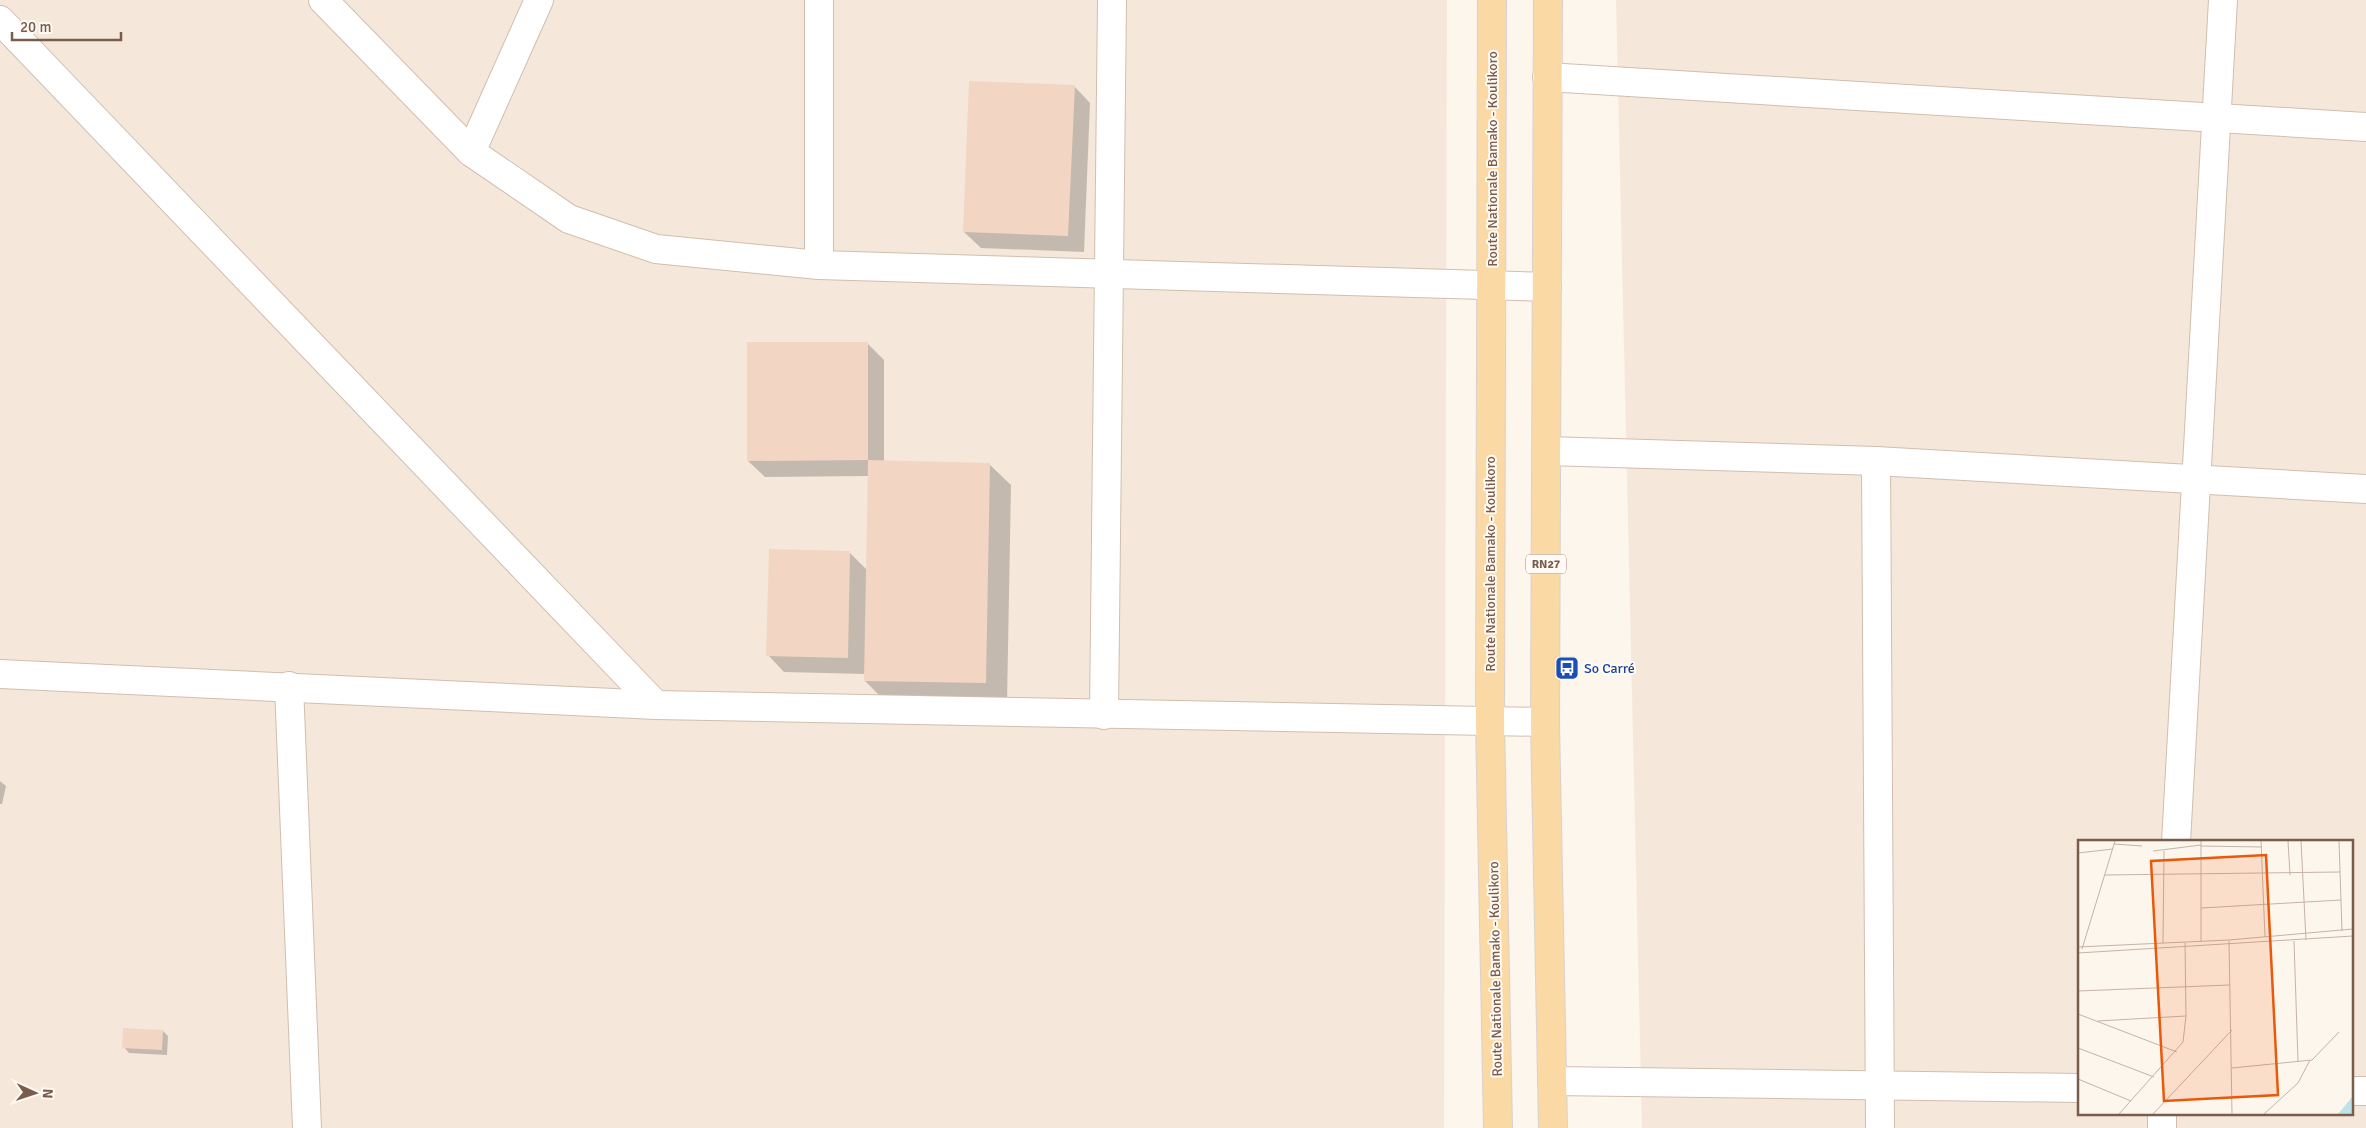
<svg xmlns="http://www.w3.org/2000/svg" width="2366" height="1128" viewBox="0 0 2366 1128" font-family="Signika,sans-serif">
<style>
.residential{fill:#f5e8da;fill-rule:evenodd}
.shadow{fill:#0003}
.building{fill:#f3d5c3}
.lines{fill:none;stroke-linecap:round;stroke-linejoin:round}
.street-casing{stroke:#d1beb0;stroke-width:30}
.primary-casing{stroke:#dad1cd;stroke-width:30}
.street{stroke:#fff;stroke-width:28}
.primary{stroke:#fbd9a5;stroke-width:28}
.labels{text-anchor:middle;stroke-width:4;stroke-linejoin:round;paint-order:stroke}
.shield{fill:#fffaf3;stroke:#a28b7f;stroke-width:1}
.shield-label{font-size:12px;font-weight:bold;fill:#7a5c4d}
.street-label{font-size:14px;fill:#7a5c4d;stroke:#fffaf3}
.transit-label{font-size:14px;fill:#164399;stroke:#fffaf3;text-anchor:start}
.inset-road{fill:none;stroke:#c5b3a7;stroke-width:1}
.view{fill:#e8590c;fill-opacity:0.15;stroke:#e8590c;stroke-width:2.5}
.inset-edge{fill:none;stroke:#7a5c4d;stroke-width:2.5}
</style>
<rect width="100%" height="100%" fill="#fdf6ec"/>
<g class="residential">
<path d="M 0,0 L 1447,0 L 1444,1128 L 0,1128 Z"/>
<path d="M 1616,0 L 2366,0 L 2366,1128 L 1642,1128 ZM 2080,842 L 2352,842 L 2352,1114 L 2080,1114 Z"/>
</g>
<g class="shadow">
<path d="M 1074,86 L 1090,103 L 1084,252 L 981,248 L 964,232 Z"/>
<path d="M 867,343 L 884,360 L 884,462 L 989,464 L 1011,485 L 1007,704 L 886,702 L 865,681 L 865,674 L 784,672 L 768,655 L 849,552 L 867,570 L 869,476 L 765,477 L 748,461 Z"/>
<path d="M 0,781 L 6,786 L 2,804 L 0,804 Z"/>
<path d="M 163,1031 L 168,1036 L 167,1055 L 129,1053 L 124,1047 Z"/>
</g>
<g class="building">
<path d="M 969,81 L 1075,85 L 1068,236 L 963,232 Z"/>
<path d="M 747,342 L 868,342 L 868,460 L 747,461 Z"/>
<path d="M 868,460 L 990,463 L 986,683 L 864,681 Z"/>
<path d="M 769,549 L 850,551 L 848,658 L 766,656 Z"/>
<path d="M 123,1028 L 163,1030 L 162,1050 L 122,1048 Z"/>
</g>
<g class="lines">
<g class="street-casing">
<g id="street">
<path d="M 323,0 L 471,152 L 569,219 L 656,249 L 819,265 L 1547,287"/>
<path d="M 0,20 L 656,705"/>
<path d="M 1547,77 L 2366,127"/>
<path d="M 471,152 L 539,0"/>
<path d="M 819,265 L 819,0"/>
<path d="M 1547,451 L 1876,461 L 2366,489"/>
<path d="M 1876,461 L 1880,1128"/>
<path d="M 0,674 L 656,705 L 1545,722"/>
<path d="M 289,686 L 307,1128"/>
<path d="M 1104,715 L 1112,0"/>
<path d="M 2176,842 L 2223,0"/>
<path d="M 1552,1081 L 2080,1088"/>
<path d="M 2352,1091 L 2366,1091"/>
<path d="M 2162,1128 L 2162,1114"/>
</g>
</g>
<g class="primary-casing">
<g id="primary">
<path d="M 1492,0 L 1490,721 L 1498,1128"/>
<path d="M 1548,0 L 1545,722 L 1553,1128"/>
</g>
</g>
<use href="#street" class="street"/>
<use href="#primary" class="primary"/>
</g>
<defs>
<g id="bus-square" transform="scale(1.25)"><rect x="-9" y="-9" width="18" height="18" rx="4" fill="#1a4fb4" stroke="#fffaf3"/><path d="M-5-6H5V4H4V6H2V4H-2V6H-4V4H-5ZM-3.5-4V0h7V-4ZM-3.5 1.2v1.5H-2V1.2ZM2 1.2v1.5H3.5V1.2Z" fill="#fff"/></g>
</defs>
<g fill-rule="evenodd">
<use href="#bus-square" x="1567" y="668"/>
</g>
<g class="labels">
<rect class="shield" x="1526" y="554.5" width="40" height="19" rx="4"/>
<g class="shield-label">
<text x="1546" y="568">RN27</text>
</g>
<g class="street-label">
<text transform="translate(1492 159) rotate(-90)" y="5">Route Nationale Bamako - Koulikoro</text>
<text transform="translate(1490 564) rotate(-90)" y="5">Route Nationale Bamako - Koulikoro</text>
<text transform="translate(1495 969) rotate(-91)" y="5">Route Nationale Bamako - Koulikoro</text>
</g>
<g class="transit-label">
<text x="1584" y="673">So Carré</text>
</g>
</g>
<g transform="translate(2078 840)">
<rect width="275" height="275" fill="#fdf6ec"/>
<path d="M 275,256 L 275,274 L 260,274 Z" fill="#bfe3e8"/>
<path class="inset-road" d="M 123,1 L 123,101M 183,1 L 187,97M 210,1 L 212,35M 223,1 L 228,100M 261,1 L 264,91M 36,4 L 64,6M 123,6 L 184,7M 75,11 L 123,5M 0,13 L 35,9M 27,35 L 262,32M 123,68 L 263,60M 151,101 L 154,274M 216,101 L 220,221M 85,103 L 86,11M 0,107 L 151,100 L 275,89M 4,109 L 37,1M 0,113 L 275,96M 0,151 L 152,145M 0,174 L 99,212M 20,181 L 108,176M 0,208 L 76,237M 154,228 L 234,220 L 261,192M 0,239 L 53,261M 41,274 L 105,202 L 108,176 L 107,103M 75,274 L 154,190M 186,274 L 220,243 L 232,220"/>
<path class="view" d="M 188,15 L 200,255 L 86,261 L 73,21 Z"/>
<rect width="275" height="275" class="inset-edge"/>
</g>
<g transform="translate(35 1093) rotate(93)" stroke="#fffaf3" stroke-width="4" paint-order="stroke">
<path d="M0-4L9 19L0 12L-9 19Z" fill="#7a5c4d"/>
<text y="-8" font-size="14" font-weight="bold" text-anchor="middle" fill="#7a5c4d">N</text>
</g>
<path d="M12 32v8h109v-8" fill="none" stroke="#7a5c4d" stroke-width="2.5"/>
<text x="20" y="32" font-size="15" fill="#7a5c4d" stroke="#fffaf3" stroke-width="4" paint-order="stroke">20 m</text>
</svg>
